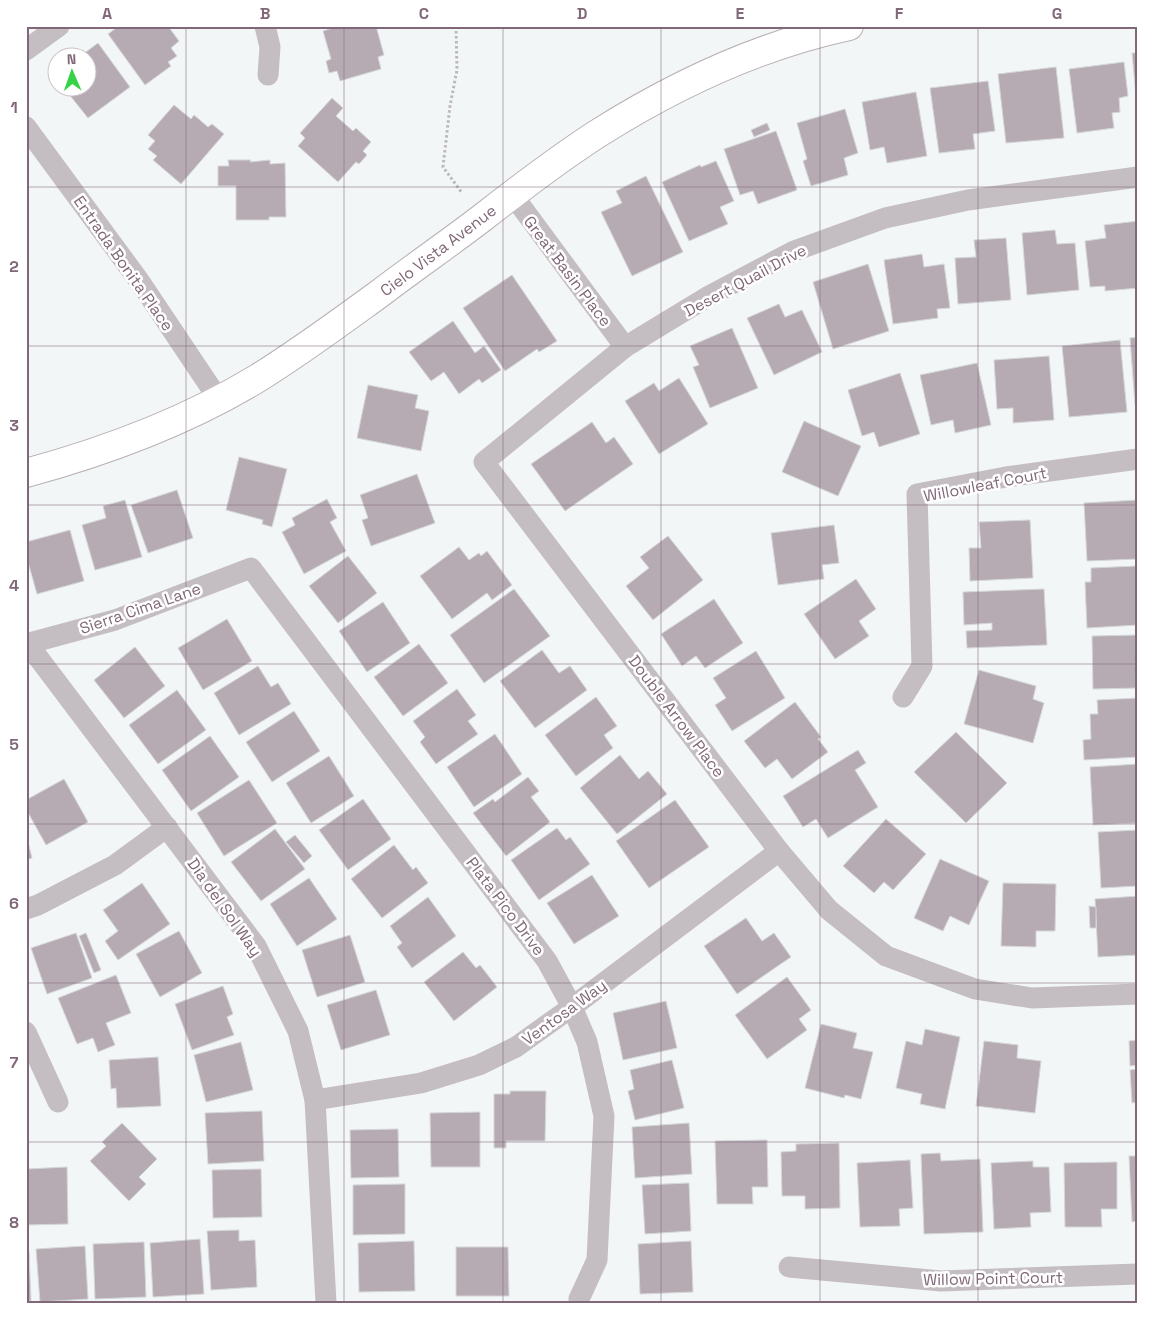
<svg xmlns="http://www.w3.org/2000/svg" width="1164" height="1329" viewBox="0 0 1164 1329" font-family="'Space Grotesk',sans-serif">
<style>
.building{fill:#b6abb3;stroke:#d5d7d7}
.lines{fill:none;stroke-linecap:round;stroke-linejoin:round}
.secondary-casing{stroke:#b9b0b6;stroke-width:30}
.path{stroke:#bcb7bb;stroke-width:3;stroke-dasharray:2.5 2.5;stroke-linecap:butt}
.street{stroke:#c4bdc2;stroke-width:21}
.secondary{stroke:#fff;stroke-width:28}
.grid{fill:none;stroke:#816879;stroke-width:1;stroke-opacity:0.55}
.labels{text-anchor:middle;stroke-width:5;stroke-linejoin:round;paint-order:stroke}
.street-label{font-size:16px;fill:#816879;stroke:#fff}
.neatline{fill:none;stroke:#816879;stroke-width:2}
.grid-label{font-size:16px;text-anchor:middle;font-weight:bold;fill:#816879}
</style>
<rect width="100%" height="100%" fill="#f3f6f6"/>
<g class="building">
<path d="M 119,26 L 168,26 L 179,41 L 171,48 L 177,56 L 168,62 L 171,66 L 145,85 L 108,34 Z"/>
<path d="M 339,26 L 376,26 L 384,55 L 378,57 L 381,69 L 340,81 L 337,71 L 329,73 L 326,61 L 331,59 L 323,31 Z"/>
<path d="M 98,43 L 130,87 L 88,118 L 64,88 L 88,88 L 88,58 L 78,58 Z"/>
<path d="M 1132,53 L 1138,53 L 1138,118 Z"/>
<path d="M 1124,62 L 1128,96 L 1119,98 L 1120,112 L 1112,113 L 1114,128 L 1077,133 L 1069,69 Z"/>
<path d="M 1056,67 L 1064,138 L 1006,143 L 998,74 Z"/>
<path d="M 988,81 L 995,131 L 973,134 L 975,149 L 939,153 L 930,88 Z"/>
<path d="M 916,92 L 927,156 L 887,163 L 884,147 L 870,150 L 862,102 Z"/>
<path d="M 332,98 L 343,108 L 336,116 L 353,131 L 356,128 L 371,142 L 363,151 L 367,155 L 359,164 L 356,162 L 338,182 L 298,146 L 305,138 L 300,133 Z"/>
<path d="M 174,105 L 191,119 L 194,115 L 208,127 L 212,124 L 224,134 L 181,184 L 153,160 L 157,156 L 148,149 L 155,141 L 148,135 Z"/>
<path d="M 845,109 L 858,153 L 844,158 L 848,175 L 811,186 L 803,161 L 807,159 L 797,123 Z"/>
<path d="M 767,123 L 770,130 L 754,137 L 751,130 Z"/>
<path d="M 776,131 L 797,190 L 758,204 L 753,191 L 740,195 L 724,149 Z"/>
<path d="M 228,160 L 251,160 L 250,162 L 270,160 L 270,164 L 285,163 L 286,217 L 269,217 L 269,220 L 236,220 L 236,186 L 218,186 L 218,166 L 229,166 Z"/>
<path d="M 716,161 L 734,201 L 720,207 L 728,224 L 689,241 L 662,182 L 700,165 L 701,167 Z"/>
<path d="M 646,176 L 683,252 L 632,276 L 601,212 L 622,203 L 616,191 Z"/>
<path d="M 1138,221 L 1138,288 L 1105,291 L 1105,286 L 1090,287 L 1085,241 L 1106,238 L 1104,225 Z"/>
<path d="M 1055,230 L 1057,244 L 1075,243 L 1079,290 L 1027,295 L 1022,233 Z"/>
<path d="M 1006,238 L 1011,300 L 958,304 L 955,258 L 976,257 L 974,240 Z"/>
<path d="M 922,254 L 924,267 L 944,264 L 950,308 L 937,309 L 938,318 L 893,324 L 884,260 Z"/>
<path d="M 868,264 L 889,331 L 833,349 L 813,282 Z"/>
<path d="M 512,275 L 557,341 L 539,352 L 537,349 L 505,371 L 463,308 Z"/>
<path d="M 779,304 L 785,317 L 802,310 L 822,352 L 774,375 L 747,318 Z"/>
<path d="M 453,321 L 475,353 L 484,346 L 501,370 L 482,383 L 479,379 L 459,394 L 444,372 L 431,381 L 409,352 Z"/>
<path d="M 732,328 L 758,388 L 710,408 L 693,367 L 699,365 L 690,346 Z"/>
<path d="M 1138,337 L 1138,405 L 1135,405 L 1130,338 Z"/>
<path d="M 1120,340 L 1127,412 L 1069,417 L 1062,346 Z"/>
<path d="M 1049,356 L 1054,420 L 1013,423 L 1013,408 L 997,409 L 994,360 Z"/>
<path d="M 977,363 L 991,425 L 955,433 L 953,420 L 931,425 L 920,375 Z"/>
<path d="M 900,373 L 920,434 L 879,447 L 874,432 L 862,436 L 848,390 Z"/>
<path d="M 679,378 L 708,424 L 659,454 L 625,401 L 654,383 L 659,391 Z"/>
<path d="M 368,385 L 418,395 L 415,408 L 429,411 L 421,451 L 357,438 Z"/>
<path d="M 804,421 L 861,446 L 838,496 L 782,472 Z"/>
<path d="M 592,422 L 606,443 L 614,437 L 633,464 L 565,511 L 531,464 Z"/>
<path d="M 239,457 L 287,469 L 272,527 L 262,524 L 263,520 L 226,510 Z"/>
<path d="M 417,474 L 435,523 L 371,546 L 362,520 L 368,518 L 360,495 Z"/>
<path d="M 177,490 L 193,538 L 148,553 L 131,505 Z"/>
<path d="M 327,499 L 337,518 L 330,522 L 346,551 L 304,574 L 282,532 L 295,525 L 292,518 Z"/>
<path d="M 125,500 L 142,557 L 95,570 L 82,525 L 106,518 L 103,506 Z"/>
<path d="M 1138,500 L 1138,559 L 1087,561 L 1084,503 Z"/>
<path d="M 1030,520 L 1033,578 L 970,581 L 969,548 L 981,548 L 979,522 Z"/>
<path d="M 834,525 L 839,563 L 822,565 L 824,579 L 778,585 L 771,533 Z"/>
<path d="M 70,530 L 84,581 L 37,594 L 26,555 L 26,542 Z"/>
<path d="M 668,536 L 703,580 L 653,620 L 626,586 L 649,568 L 640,557 Z"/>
<path d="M 459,547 L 469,560 L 479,553 L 481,556 L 487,551 L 512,585 L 492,600 L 487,593 L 452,619 L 420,576 Z"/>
<path d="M 348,556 L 377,593 L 338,623 L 309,586 Z"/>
<path d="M 1137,566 L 1138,625 L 1087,628 L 1085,582 L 1091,582 L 1091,568 Z"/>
<path d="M 856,579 L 876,609 L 859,621 L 869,636 L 835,659 L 804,614 Z"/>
<path d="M 514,589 L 550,636 L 484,683 L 450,635 Z"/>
<path d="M 1044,589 L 1047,645 L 967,648 L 966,631 L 992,630 L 992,623 L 964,625 L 963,592 Z"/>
<path d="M 714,599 L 743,643 L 705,668 L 696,656 L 682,666 L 661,634 Z"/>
<path d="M 383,602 L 410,643 L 367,672 L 339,631 Z"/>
<path d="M 227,619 L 252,661 L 203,690 L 178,648 Z"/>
<path d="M 1138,635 L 1138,688 L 1093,689 L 1092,636 Z"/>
<path d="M 419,644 L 448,683 L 403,716 L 374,677 Z"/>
<path d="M 135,647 L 165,686 L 124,718 L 94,680 Z"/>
<path d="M 542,650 L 559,673 L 570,666 L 587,690 L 535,728 L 500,681 Z"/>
<path d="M 756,651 L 785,698 L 732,731 L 715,705 L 726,698 L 713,678 Z"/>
<path d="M 258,666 L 271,687 L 278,683 L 291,704 L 239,735 L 214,693 Z"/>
<path d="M 979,670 L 1036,686 L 1033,699 L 1044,703 L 1033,743 L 964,724 Z"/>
<path d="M 457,689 L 476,715 L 468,721 L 478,734 L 436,764 L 420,742 L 425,737 L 413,721 Z"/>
<path d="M 177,690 L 206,730 L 158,764 L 129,725 Z"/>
<path d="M 596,697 L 617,726 L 604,735 L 613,748 L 576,776 L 545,735 Z"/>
<path d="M 1138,698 L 1138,757 L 1084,760 L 1083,740 L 1091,739 L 1090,714 L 1098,714 L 1097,700 Z"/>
<path d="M 795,702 L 821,737 L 818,739 L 828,752 L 792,779 L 777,759 L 765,768 L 744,741 Z"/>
<path d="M 294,711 L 320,751 L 272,782 L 246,742 Z"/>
<path d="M 956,732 L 1007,783 L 966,823 L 914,772 Z"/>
<path d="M 495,734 L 522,774 L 474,807 L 447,767 Z"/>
<path d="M 210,736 L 239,777 L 191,811 L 162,770 Z"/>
<path d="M 858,750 L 866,763 L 855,770 L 878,807 L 828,838 L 816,819 L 803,827 L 783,796 Z"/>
<path d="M 620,755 L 639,779 L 648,771 L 667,794 L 617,834 L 580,788 Z"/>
<path d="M 329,756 L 354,796 L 311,823 L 286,783 Z"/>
<path d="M 1138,764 L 1138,823 L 1093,825 L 1090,767 Z"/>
<path d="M 528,777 L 539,791 L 531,797 L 550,822 L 506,856 L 473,813 L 493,799 L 495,802 Z"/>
<path d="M 64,779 L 88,822 L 46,845 L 26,809 L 26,800 Z"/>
<path d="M 249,780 L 277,823 L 224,856 L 197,813 Z"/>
<path d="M 363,799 L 391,839 L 348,870 L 319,830 Z"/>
<path d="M 675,800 L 709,847 L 649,888 L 616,841 Z"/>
<path d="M 886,819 L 926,854 L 893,890 L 884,882 L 874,893 L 843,866 Z"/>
<path d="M 557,828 L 566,840 L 570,837 L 590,864 L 539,900 L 511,860 Z"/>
<path d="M 275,829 L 305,869 L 261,901 L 231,862 Z"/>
<path d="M 1138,830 L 1138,886 L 1101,888 L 1098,832 Z"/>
<path d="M 26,834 L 32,858 L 26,860 Z"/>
<path d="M 295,835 L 312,856 L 304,863 L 286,842 Z"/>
<path d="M 394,845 L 413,870 L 416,867 L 428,883 L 382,918 L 351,879 Z"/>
<path d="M 940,859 L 989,881 L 969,925 L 950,916 L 943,931 L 914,918 Z"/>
<path d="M 592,875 L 619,916 L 574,944 L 547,903 Z"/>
<path d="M 309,878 L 337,919 L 297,946 L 270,904 Z"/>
<path d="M 142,883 L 170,924 L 118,960 L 105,941 L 118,931 L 103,910 Z"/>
<path d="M 1003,883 L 1056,884 L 1055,931 L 1036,931 L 1036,947 L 1001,946 Z"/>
<path d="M 1138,896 L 1138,955 L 1098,957 L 1095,899 Z"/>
<path d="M 428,897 L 456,936 L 412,968 L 397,947 L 402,943 L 390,926 Z"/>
<path d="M 1089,906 L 1096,907 L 1096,928 L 1090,928 Z"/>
<path d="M 746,918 L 762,941 L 774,933 L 791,957 L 737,994 L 704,946 Z"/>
<path d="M 179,931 L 202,973 L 160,997 L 136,954 Z"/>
<path d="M 76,933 L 92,978 L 47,994 L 31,948 Z"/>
<path d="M 86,933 L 101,970 L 94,973 L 79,936 Z"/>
<path d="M 350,935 L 365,982 L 317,997 L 302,950 Z"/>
<path d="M 463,952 L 476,968 L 480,965 L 497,987 L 454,1021 L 424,982 Z"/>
<path d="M 116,975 L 131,1013 L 106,1023 L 115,1045 L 98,1052 L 93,1038 L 77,1044 L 58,998 Z"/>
<path d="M 787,977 L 811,1010 L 799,1019 L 807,1030 L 767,1059 L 735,1015 Z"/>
<path d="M 223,986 L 233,1014 L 227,1017 L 234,1035 L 192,1050 L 175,1004 Z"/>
<path d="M 376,990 L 390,1035 L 341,1050 L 327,1005 Z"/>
<path d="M 666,1001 L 677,1048 L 623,1060 L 613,1013 Z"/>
<path d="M 821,1024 L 857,1033 L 853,1048 L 873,1052 L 861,1099 L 845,1095 L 844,1098 L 805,1088 Z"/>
<path d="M 925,1029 L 960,1037 L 945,1109 L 920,1104 L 922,1094 L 896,1088 L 906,1041 L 922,1045 Z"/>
<path d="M 1138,1040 L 1138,1065 L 1130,1066 L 1129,1041 Z"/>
<path d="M 984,1041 L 1018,1045 L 1017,1058 L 1041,1061 L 1035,1113 L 976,1106 Z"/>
<path d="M 241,1042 L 253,1090 L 206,1102 L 194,1055 Z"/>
<path d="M 158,1057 L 161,1106 L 117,1108 L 116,1088 L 111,1089 L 109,1060 Z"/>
<path d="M 672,1060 L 684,1108 L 635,1120 L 628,1091 L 634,1089 L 630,1070 Z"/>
<path d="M 1138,1069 L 1138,1102 L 1132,1103 L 1130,1070 Z"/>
<path d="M 510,1091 L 546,1091 L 545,1141 L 506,1141 L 506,1148 L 494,1148 L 494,1094 L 510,1094 Z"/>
<path d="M 262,1111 L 264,1161 L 208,1164 L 205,1113 Z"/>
<path d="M 480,1112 L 480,1167 L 431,1167 L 430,1113 Z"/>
<path d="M 122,1123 L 157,1159 L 139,1177 L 146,1184 L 129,1201 L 90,1161 L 106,1146 L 102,1142 Z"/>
<path d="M 689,1123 L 692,1174 L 635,1178 L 632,1127 Z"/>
<path d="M 398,1129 L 399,1177 L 351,1178 L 350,1130 Z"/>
<path d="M 767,1140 L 768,1187 L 752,1187 L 753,1204 L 717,1204 L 715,1141 Z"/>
<path d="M 839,1143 L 840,1208 L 805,1209 L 805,1196 L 782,1196 L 781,1152 L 796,1151 L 796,1144 Z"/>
<path d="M 940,1153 L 941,1161 L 980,1159 L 983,1232 L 924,1234 L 921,1154 Z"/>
<path d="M 1129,1156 L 1138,1156 L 1138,1221 L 1132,1222 Z"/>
<path d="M 910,1160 L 913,1208 L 899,1209 L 900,1226 L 860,1227 L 857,1163 Z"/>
<path d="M 1033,1161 L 1033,1167 L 1049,1167 L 1051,1212 L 1030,1213 L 1031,1227 L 994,1229 L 991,1163 Z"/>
<path d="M 1117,1162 L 1117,1209 L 1101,1209 L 1102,1227 L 1065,1227 L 1064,1163 Z"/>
<path d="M 67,1167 L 68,1224 L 26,1225 L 26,1169 Z"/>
<path d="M 261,1169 L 262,1217 L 213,1218 L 212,1170 Z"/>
<path d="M 689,1183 L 691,1231 L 645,1234 L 642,1185 Z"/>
<path d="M 405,1184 L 405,1234 L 353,1235 L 353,1185 Z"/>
<path d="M 239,1230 L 239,1241 L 255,1240 L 257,1287 L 211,1290 L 207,1231 Z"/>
<path d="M 200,1239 L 204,1294 L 153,1297 L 150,1243 Z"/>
<path d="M 414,1241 L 415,1291 L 359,1292 L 358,1243 Z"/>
<path d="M 691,1241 L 693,1292 L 640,1294 L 638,1244 Z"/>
<path d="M 144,1242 L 146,1297 L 95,1299 L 93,1244 Z"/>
<path d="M 85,1246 L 88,1299 L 40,1302 L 36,1249 Z"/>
<path d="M 456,1247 L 508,1247 L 509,1296 L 456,1296 Z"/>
<path d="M 26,1251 L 29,1251 L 31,1301 L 26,1301 Z"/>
</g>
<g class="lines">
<g class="secondary-casing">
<path id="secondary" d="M 26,473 C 107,451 187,421 258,378 C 300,352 339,323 379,294 C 413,268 448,244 482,218 C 519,189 557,160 597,134 C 673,86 760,45 849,26"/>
</g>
<path class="path" d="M 456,26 L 457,70 L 450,106 L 443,167 L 462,193"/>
<g class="street">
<path d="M 265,26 L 270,47 L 268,75"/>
<path d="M 26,50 L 59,26"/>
<path d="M 26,127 L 140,282 L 219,400"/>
<path d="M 1138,177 L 968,200 L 885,218 L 794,251 L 709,296 L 625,347 L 484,462 L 779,851 L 829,910 L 886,956 L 975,989 L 1032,998 L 1138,994"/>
<path d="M 512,194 L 625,347"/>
<path d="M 26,644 L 115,620 L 251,568 L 547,961 L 572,1007 L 587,1042 L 604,1116 L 597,1260 L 579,1299"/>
<path d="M 28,644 L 256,946 L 298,1031 L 315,1100 L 326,1303"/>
<path d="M 903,697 L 922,666 L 917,494 L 1006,477 L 1138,459"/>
<path d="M 26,909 L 38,905 L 115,865 L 167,827"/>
<path d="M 26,1032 L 58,1102"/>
<path d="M 315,1100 L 421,1083 L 479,1065 L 516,1047 L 572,1007 L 779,851"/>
<path d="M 789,1267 L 941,1281 L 1138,1274"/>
</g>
<use href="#secondary" class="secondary"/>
</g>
<path class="grid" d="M 186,26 L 186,1303M 344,26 L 344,1303M 503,26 L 503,1303M 661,26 L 661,1303M 820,26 L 820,1303M 978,26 L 978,1303M 26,187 L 1138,187M 26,346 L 1138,346M 26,505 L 1138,505M 26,664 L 1138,664M 26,824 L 1138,824M 26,983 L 1138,983M 26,1142 L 1138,1142"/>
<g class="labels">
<g class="street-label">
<text transform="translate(438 250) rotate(-37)" y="6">Cielo Vista Avenue</text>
<text transform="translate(124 263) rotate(55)" y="6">Entrada Bonita Place</text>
<text transform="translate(568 271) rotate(53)" y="6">Great Basin Place</text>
<text transform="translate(745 280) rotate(-28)" y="6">Desert Quail Drive</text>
<text transform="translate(985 484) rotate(-11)" y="6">Willowleaf Court</text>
<text transform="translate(140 608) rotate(-19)" y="6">Sierra Cima Lane</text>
<text transform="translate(677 716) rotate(53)" y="6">Double Arrow Place</text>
<text transform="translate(506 906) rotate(53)" y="6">Plata Pico Drive</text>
<text transform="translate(225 907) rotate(55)" y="6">Dia del Sol Way</text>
<text transform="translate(564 1012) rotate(-36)" y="6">Ventosa Way</text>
<text transform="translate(993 1278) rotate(-1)" y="6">Willow Point Court</text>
</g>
</g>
<rect width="1164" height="1329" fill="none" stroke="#ffffff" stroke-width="55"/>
<g transform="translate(72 72) rotate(358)"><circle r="24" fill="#ffffff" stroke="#cdc3c9"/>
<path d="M0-4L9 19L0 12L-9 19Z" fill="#36d348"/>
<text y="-8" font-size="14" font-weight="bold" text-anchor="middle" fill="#816879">N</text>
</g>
<rect x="28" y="28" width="1108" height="1274" class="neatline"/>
<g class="grid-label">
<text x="107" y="19">A</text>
<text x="265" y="19">B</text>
<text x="424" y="19">C</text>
<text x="582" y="19">D</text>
<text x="740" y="19">E</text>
<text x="899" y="19">F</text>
<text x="1057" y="19">G</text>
<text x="14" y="113">1</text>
<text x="14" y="272">2</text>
<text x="14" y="431">3</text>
<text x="14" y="591">4</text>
<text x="14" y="750">5</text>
<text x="14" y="909">6</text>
<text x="14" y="1068">7</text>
<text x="14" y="1228">8</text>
</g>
</svg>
